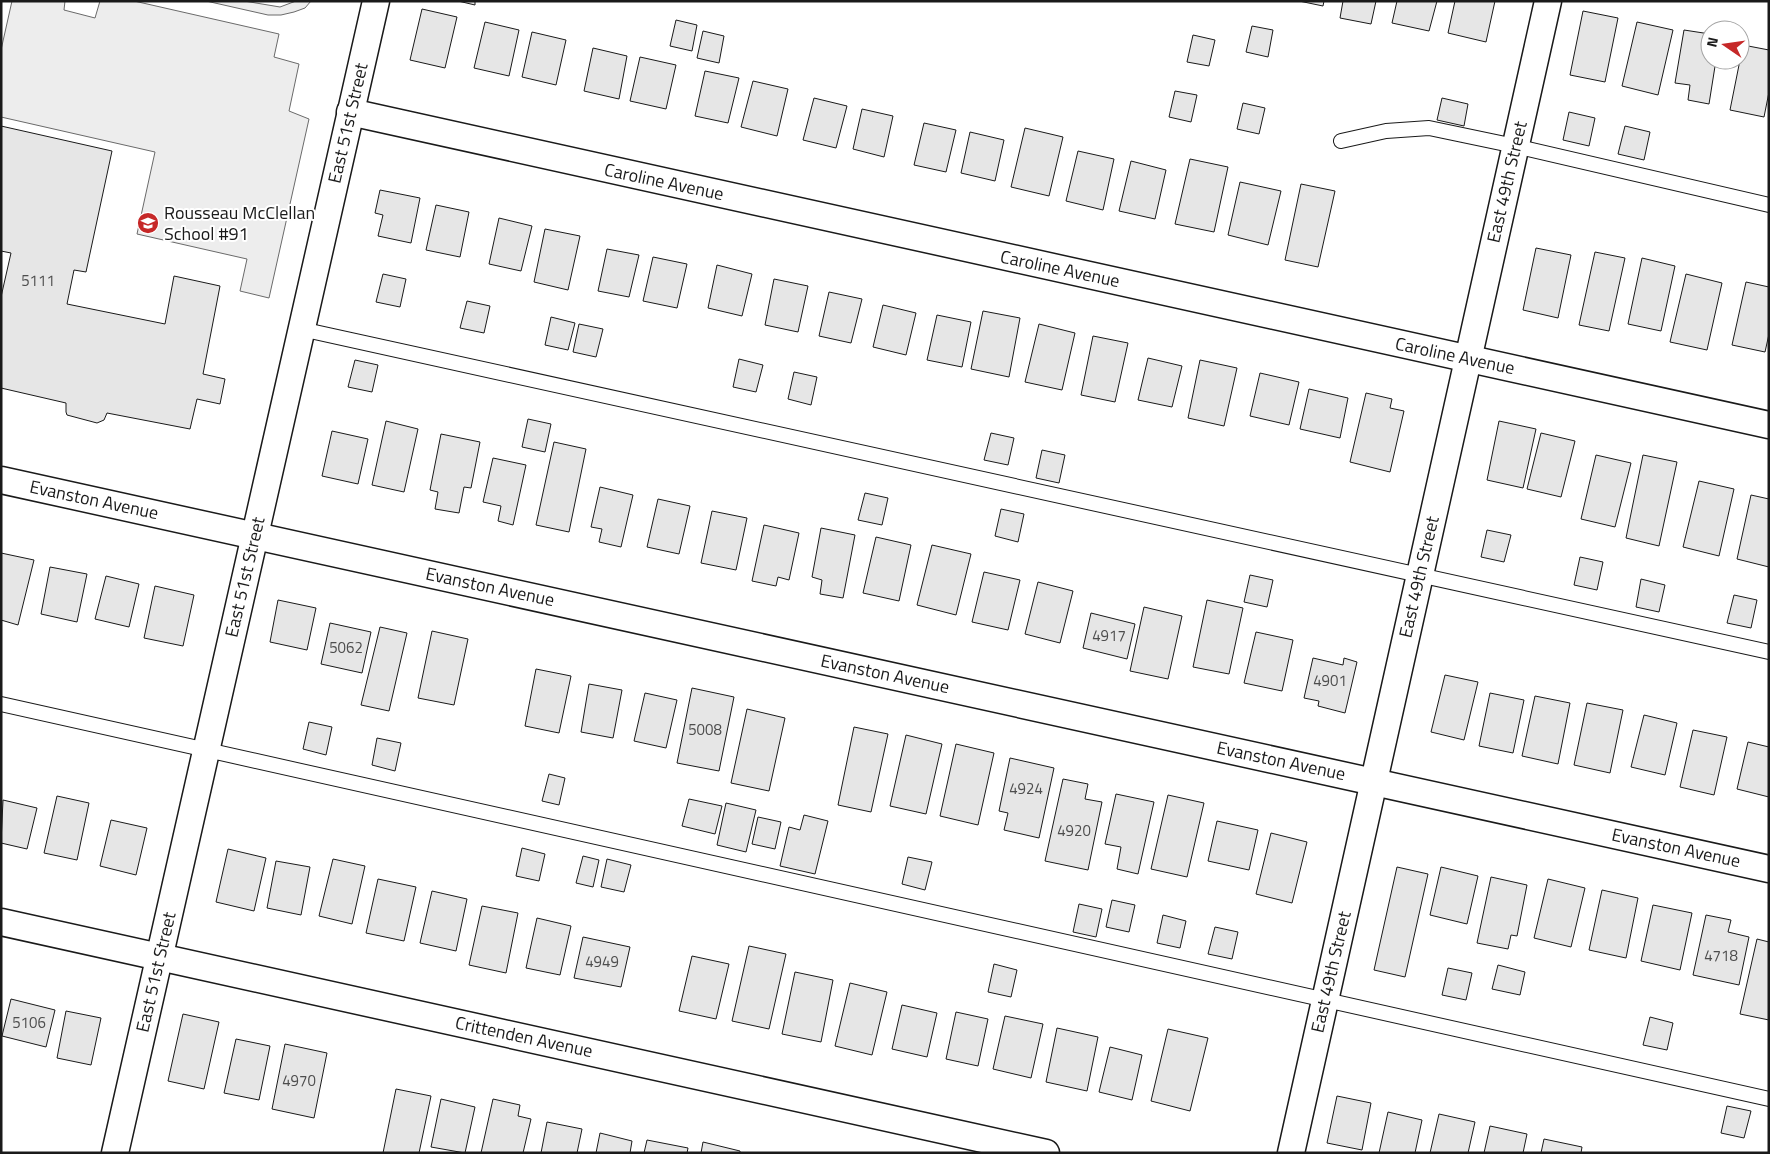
<svg xmlns="http://www.w3.org/2000/svg" width="1770" height="1154" viewBox="0 0 1770 1154" font-family="'Titillium Web',sans-serif">
<style>
.built{fill:#ededed;stroke:#6a6a6a}
.building{fill:#e6e6e6;stroke:#1a1a1a}
.lines{fill:none;stroke-linecap:round;stroke-linejoin:round}
.service-casing{stroke:#1a1a1a;stroke-width:16}
.minor-casing{stroke:#1a1a1a;stroke-width:29}
.service{stroke:#fff;stroke-width:14}
.minor{stroke:#fff;stroke-width:26}
.labels{text-anchor:middle;stroke-width:4;stroke-linejoin:round;paint-order:stroke}
.number-label{font-size:15px;fill:#4d4d4d}
.street-label{font-size:18px;fill:#1a1a1a;stroke:#fff}
.poi-label{font-size:18px;fill:#1a1a1a;stroke:#fff;text-anchor:start}
</style>
<rect width="100%" height="100%" fill="#fff"/>
<g class="built">
<path d="M 12,1 L 65,1 L 64,10 L 95,18 L 100,1 L 134,1 L 279,34 L 274,57 L 299,64 L 289,111 L 309,119 L 269,298 L 240,291 L 247,259 L 137,234 L 155,152 L 1,117 L 1,50 Z"/>
<path d="M 206,1 L 244,1 L 280,7 L 296,1 L 311,1 L 305,8 L 294,12 L 281,15 L 268,15 Z"/>
</g>
<g class="building">
<path d="M 458,1 L 475,1 L 475,5 Z"/>
<path d="M 1299,1 L 1324,1 L 1323,6 Z"/>
<path d="M 1343,1 L 1376,1 L 1371,24 L 1340,18 Z"/>
<path d="M 1397,1 L 1437,1 L 1429,31 L 1392,23 Z"/>
<path d="M 1455,1 L 1495,1 L 1486,42 L 1448,33 Z"/>
<path d="M 422,9 L 457,17 L 445,68 L 410,60 Z"/>
<path d="M 1583,11 L 1618,18 L 1605,82 L 1570,75 Z"/>
<path d="M 676,20 L 697,25 L 692,51 L 670,46 Z"/>
<path d="M 485,22 L 519,30 L 509,76 L 474,68 Z"/>
<path d="M 1637,22 L 1673,30 L 1658,95 L 1622,86 Z"/>
<path d="M 1252,26 L 1273,30 L 1268,57 L 1246,52 Z"/>
<path d="M 1684,30 L 1710,34 L 1710,60 L 1716,60 L 1709,104 L 1688,100 L 1690,85 L 1675,83 Z"/>
<path d="M 703,31 L 724,36 L 719,63 L 697,58 Z"/>
<path d="M 532,32 L 566,40 L 556,85 L 522,77 Z"/>
<path d="M 1193,35 L 1215,40 L 1209,66 L 1187,62 Z"/>
<path d="M 1743,45 L 1769,50 L 1769,92 L 1764,117 L 1730,110 Z"/>
<path d="M 593,48 L 627,56 L 619,99 L 584,91 Z"/>
<path d="M 640,57 L 676,65 L 666,109 L 630,101 Z"/>
<path d="M 705,71 L 739,78 L 728,123 L 695,116 Z"/>
<path d="M 753,81 L 788,89 L 777,136 L 741,127 Z"/>
<path d="M 1175,91 L 1197,95 L 1191,122 L 1169,117 Z"/>
<path d="M 814,98 L 847,106 L 836,148 L 803,140 Z"/>
<path d="M 1442,98 L 1468,104 L 1464,126 L 1437,120 Z"/>
<path d="M 1243,103 L 1265,108 L 1259,134 L 1237,129 Z"/>
<path d="M 862,109 L 893,116 L 884,157 L 853,149 Z"/>
<path d="M 1569,112 L 1595,118 L 1589,146 L 1563,140 Z"/>
<path d="M 924,123 L 956,130 L 946,172 L 914,165 Z"/>
<path d="M 1,126 L 112,151 L 86,272 L 74,270 L 67,304 L 165,324 L 174,276 L 220,286 L 203,374 L 225,379 L 220,404 L 197,399 L 190,429 L 107,413 L 104,420 L 97,423 L 67,415 L 66,412 L 66,403 L 1,388 L 1,297 L 11,253 L 1,251 Z"/>
<path d="M 1625,126 L 1650,132 L 1644,160 L 1618,154 Z"/>
<path d="M 1025,128 L 1063,137 L 1049,196 L 1011,187 Z"/>
<path d="M 970,132 L 1004,140 L 995,181 L 961,173 Z"/>
<path d="M 1078,151 L 1114,159 L 1103,210 L 1066,201 Z"/>
<path d="M 1190,159 L 1228,167 L 1214,232 L 1175,224 Z"/>
<path d="M 1131,161 L 1166,170 L 1155,219 L 1119,211 Z"/>
<path d="M 1240,182 L 1281,191 L 1268,245 L 1228,235 Z"/>
<path d="M 1301,184 L 1335,191 L 1318,267 L 1285,260 Z"/>
<path d="M 380,190 L 420,198 L 411,243 L 378,236 L 383,215 L 375,213 Z"/>
<path d="M 436,205 L 469,212 L 460,257 L 426,250 Z"/>
<path d="M 499,218 L 532,226 L 521,271 L 489,264 Z"/>
<path d="M 545,229 L 580,236 L 568,290 L 534,282 Z"/>
<path d="M 1536,248 L 1571,255 L 1558,318 L 1523,310 Z"/>
<path d="M 607,249 L 639,255 L 629,297 L 598,291 Z"/>
<path d="M 1595,252 L 1625,258 L 1609,331 L 1579,325 Z"/>
<path d="M 653,257 L 687,264 L 677,308 L 643,301 Z"/>
<path d="M 1642,258 L 1675,266 L 1661,331 L 1628,324 Z"/>
<path d="M 717,265 L 752,274 L 742,316 L 708,308 Z"/>
<path d="M 383,274 L 406,279 L 400,307 L 376,302 Z"/>
<path d="M 1686,274 L 1722,283 L 1707,350 L 1670,342 Z"/>
<path d="M 774,279 L 808,286 L 798,332 L 765,325 Z"/>
<path d="M 1746,282 L 1769,287 L 1769,334 L 1765,352 L 1732,345 Z"/>
<path d="M 829,292 L 862,299 L 851,343 L 819,336 Z"/>
<path d="M 467,301 L 490,306 L 484,333 L 460,328 Z"/>
<path d="M 883,305 L 916,313 L 906,355 L 873,347 Z"/>
<path d="M 983,311 L 1020,318 L 1009,377 L 971,369 Z"/>
<path d="M 937,315 L 971,322 L 962,367 L 927,360 Z"/>
<path d="M 551,317 L 575,323 L 568,350 L 545,345 Z"/>
<path d="M 579,324 L 603,329 L 596,357 L 573,352 Z"/>
<path d="M 1039,324 L 1075,333 L 1062,390 L 1025,382 Z"/>
<path d="M 1093,336 L 1128,343 L 1115,402 L 1081,395 Z"/>
<path d="M 1148,358 L 1182,366 L 1172,407 L 1138,400 Z"/>
<path d="M 739,359 L 763,365 L 756,392 L 733,387 Z"/>
<path d="M 355,360 L 378,365 L 372,392 L 348,387 Z"/>
<path d="M 1200,360 L 1237,368 L 1224,426 L 1188,418 Z"/>
<path d="M 794,372 L 817,377 L 811,405 L 788,399 Z"/>
<path d="M 1260,373 L 1299,382 L 1289,425 L 1250,416 Z"/>
<path d="M 1309,389 L 1348,398 L 1340,438 L 1300,429 Z"/>
<path d="M 1366,393 L 1392,399 L 1390,408 L 1404,411 L 1390,472 L 1350,462 Z"/>
<path d="M 528,419 L 551,424 L 545,452 L 522,447 Z"/>
<path d="M 386,421 L 418,429 L 404,492 L 372,485 Z"/>
<path d="M 1499,421 L 1536,429 L 1523,488 L 1487,480 Z"/>
<path d="M 332,431 L 368,439 L 358,484 L 322,476 Z"/>
<path d="M 991,433 L 1014,438 L 1008,465 L 984,460 Z"/>
<path d="M 1541,433 L 1575,441 L 1561,497 L 1527,489 Z"/>
<path d="M 441,434 L 480,442 L 471,488 L 464,487 L 459,513 L 435,509 L 438,492 L 430,490 Z"/>
<path d="M 554,442 L 586,449 L 569,532 L 536,525 Z"/>
<path d="M 1042,450 L 1065,455 L 1059,483 L 1036,478 Z"/>
<path d="M 1596,455 L 1631,463 L 1615,527 L 1581,519 Z"/>
<path d="M 1643,455 L 1677,462 L 1659,546 L 1626,538 Z"/>
<path d="M 493,458 L 526,465 L 513,525 L 498,521 L 501,506 L 483,502 Z"/>
<path d="M 1699,481 L 1734,489 L 1719,556 L 1683,547 Z"/>
<path d="M 600,487 L 633,495 L 621,547 L 599,542 L 602,529 L 591,527 Z"/>
<path d="M 865,493 L 888,498 L 882,525 L 858,520 Z"/>
<path d="M 1751,495 L 1769,499 L 1769,567 L 1737,559 Z"/>
<path d="M 658,499 L 690,506 L 679,554 L 647,547 Z"/>
<path d="M 1001,509 L 1024,514 L 1018,542 L 995,536 Z"/>
<path d="M 712,511 L 747,518 L 736,570 L 701,563 Z"/>
<path d="M 764,525 L 799,533 L 789,580 L 778,577 L 776,586 L 752,581 Z"/>
<path d="M 821,528 L 855,535 L 843,598 L 820,594 L 822,580 L 812,577 Z"/>
<path d="M 1487,530 L 1511,535 L 1504,562 L 1481,557 Z"/>
<path d="M 876,537 L 911,545 L 899,601 L 863,593 Z"/>
<path d="M 932,545 L 971,554 L 956,615 L 917,605 Z"/>
<path d="M 1,553 L 34,560 L 18,625 L 1,620 Z"/>
<path d="M 1580,557 L 1603,562 L 1597,590 L 1574,585 Z"/>
<path d="M 50,567 L 87,574 L 77,622 L 41,614 Z"/>
<path d="M 984,572 L 1020,580 L 1008,630 L 972,622 Z"/>
<path d="M 1250,575 L 1273,580 L 1267,607 L 1244,602 Z"/>
<path d="M 106,576 L 139,584 L 129,627 L 95,619 Z"/>
<path d="M 1641,579 L 1665,585 L 1659,612 L 1636,607 Z"/>
<path d="M 1038,582 L 1073,591 L 1060,643 L 1025,634 Z"/>
<path d="M 155,586 L 194,595 L 183,646 L 144,638 Z"/>
<path d="M 1734,595 L 1757,600 L 1751,628 L 1727,623 Z"/>
<path d="M 278,600 L 316,608 L 307,650 L 270,642 Z"/>
<path d="M 1207,600 L 1243,608 L 1229,674 L 1193,667 Z"/>
<path d="M 1144,607 L 1182,616 L 1168,679 L 1130,671 Z"/>
<path d="M 1091,613 L 1135,624 L 1127,659 L 1083,648 Z"/>
<path d="M 330,623 L 371,632 L 362,673 L 321,664 Z"/>
<path d="M 380,627 L 407,633 L 389,711 L 361,705 Z"/>
<path d="M 432,631 L 468,639 L 454,705 L 418,698 Z"/>
<path d="M 1256,632 L 1293,640 L 1282,691 L 1244,683 Z"/>
<path d="M 1313,658 L 1343,665 L 1344,658 L 1357,662 L 1345,713 L 1318,706 L 1319,701 L 1304,698 Z"/>
<path d="M 536,669 L 571,676 L 559,733 L 525,726 Z"/>
<path d="M 1445,675 L 1478,682 L 1464,740 L 1431,732 Z"/>
<path d="M 589,684 L 622,690 L 613,738 L 581,732 Z"/>
<path d="M 692,688 L 734,697 L 719,771 L 677,763 Z"/>
<path d="M 645,693 L 677,700 L 666,748 L 634,741 Z"/>
<path d="M 1490,693 L 1524,700 L 1513,753 L 1479,746 Z"/>
<path d="M 1535,696 L 1570,703 L 1558,764 L 1522,756 Z"/>
<path d="M 1587,703 L 1623,710 L 1610,773 L 1574,765 Z"/>
<path d="M 747,709 L 785,718 L 769,791 L 731,783 Z"/>
<path d="M 1644,715 L 1677,723 L 1665,775 L 1631,767 Z"/>
<path d="M 309,722 L 332,727 L 326,755 L 303,749 Z"/>
<path d="M 854,727 L 888,734 L 871,812 L 838,805 Z"/>
<path d="M 1693,730 L 1727,737 L 1714,795 L 1680,787 Z"/>
<path d="M 906,735 L 942,744 L 926,814 L 890,806 Z"/>
<path d="M 377,738 L 401,743 L 395,771 L 372,765 Z"/>
<path d="M 1748,742 L 1769,747 L 1769,797 L 1737,789 Z"/>
<path d="M 956,744 L 994,753 L 978,825 L 940,816 Z"/>
<path d="M 1010,758 L 1054,768 L 1039,838 L 1004,830 L 1008,813 L 999,811 Z"/>
<path d="M 549,774 L 565,778 L 559,805 L 542,801 Z"/>
<path d="M 1063,779 L 1088,784 L 1085,799 L 1102,802 L 1088,870 L 1045,861 Z"/>
<path d="M 1116,794 L 1154,802 L 1138,874 L 1117,869 L 1121,847 L 1105,844 Z"/>
<path d="M 1168,795 L 1204,803 L 1187,877 L 1151,869 Z"/>
<path d="M 57,796 L 89,803 L 77,860 L 44,853 Z"/>
<path d="M 689,799 L 722,806 L 715,834 L 682,826 Z"/>
<path d="M 3,800 L 37,808 L 27,849 L 1,843 Z"/>
<path d="M 726,803 L 756,810 L 746,852 L 717,845 Z"/>
<path d="M 804,815 L 828,821 L 815,874 L 780,866 L 789,827 L 800,830 Z"/>
<path d="M 758,817 L 781,822 L 775,849 L 752,844 Z"/>
<path d="M 111,820 L 147,828 L 136,875 L 100,866 Z"/>
<path d="M 1217,821 L 1258,830 L 1249,870 L 1208,861 Z"/>
<path d="M 1271,833 L 1307,842 L 1292,903 L 1256,894 Z"/>
<path d="M 522,848 L 545,854 L 539,881 L 516,876 Z"/>
<path d="M 228,849 L 266,858 L 254,911 L 216,902 Z"/>
<path d="M 583,856 L 599,860 L 593,887 L 576,883 Z"/>
<path d="M 908,857 L 932,862 L 925,890 L 902,884 Z"/>
<path d="M 333,859 L 365,866 L 352,924 L 319,916 Z"/>
<path d="M 607,859 L 631,865 L 624,892 L 601,887 Z"/>
<path d="M 276,861 L 310,867 L 301,915 L 267,908 Z"/>
<path d="M 1397,867 L 1428,874 L 1405,977 L 1374,970 Z"/>
<path d="M 1441,867 L 1478,876 L 1467,924 L 1430,915 Z"/>
<path d="M 1491,877 L 1527,885 L 1517,936 L 1511,935 L 1508,949 L 1477,943 Z"/>
<path d="M 378,879 L 416,887 L 404,941 L 366,933 Z"/>
<path d="M 1548,879 L 1585,888 L 1571,947 L 1534,938 Z"/>
<path d="M 1602,890 L 1638,898 L 1626,958 L 1589,950 Z"/>
<path d="M 432,891 L 467,899 L 456,951 L 420,943 Z"/>
<path d="M 1112,900 L 1135,905 L 1129,932 L 1106,927 Z"/>
<path d="M 1079,904 L 1102,909 L 1096,937 L 1073,932 Z"/>
<path d="M 1653,905 L 1692,913 L 1680,970 L 1641,961 Z"/>
<path d="M 482,906 L 518,913 L 506,973 L 469,965 Z"/>
<path d="M 1163,915 L 1186,921 L 1180,948 L 1157,943 Z"/>
<path d="M 1706,915 L 1731,920 L 1728,932 L 1749,937 L 1739,985 L 1693,975 Z"/>
<path d="M 537,918 L 571,926 L 560,975 L 526,968 Z"/>
<path d="M 1215,927 L 1238,932 L 1232,959 L 1208,954 Z"/>
<path d="M 583,937 L 630,947 L 621,987 L 574,978 Z"/>
<path d="M 1757,939 L 1769,942 L 1769,1020 L 1740,1014 Z"/>
<path d="M 749,946 L 786,954 L 769,1029 L 732,1021 Z"/>
<path d="M 692,956 L 729,964 L 716,1019 L 679,1011 Z"/>
<path d="M 994,964 L 1017,970 L 1011,997 L 988,992 Z"/>
<path d="M 1498,965 L 1525,972 L 1520,995 L 1492,989 Z"/>
<path d="M 1448,968 L 1472,973 L 1466,1000 L 1442,995 Z"/>
<path d="M 795,972 L 833,980 L 821,1042 L 782,1034 Z"/>
<path d="M 850,983 L 887,992 L 872,1055 L 835,1046 Z"/>
<path d="M 11,999 L 55,1010 L 46,1047 L 2,1036 Z"/>
<path d="M 902,1005 L 937,1013 L 927,1057 L 892,1049 Z"/>
<path d="M 66,1011 L 101,1018 L 91,1065 L 57,1058 Z"/>
<path d="M 956,1012 L 988,1019 L 978,1066 L 946,1059 Z"/>
<path d="M 183,1014 L 219,1022 L 204,1089 L 168,1081 Z"/>
<path d="M 1005,1016 L 1043,1024 L 1031,1078 L 993,1069 Z"/>
<path d="M 1650,1017 L 1673,1023 L 1667,1050 L 1643,1045 Z"/>
<path d="M 1057,1028 L 1098,1037 L 1087,1091 L 1046,1082 Z"/>
<path d="M 1168,1029 L 1208,1038 L 1190,1111 L 1151,1101 Z"/>
<path d="M 236,1039 L 270,1046 L 259,1100 L 224,1093 Z"/>
<path d="M 285,1044 L 327,1053 L 314,1118 L 272,1109 Z"/>
<path d="M 1110,1047 L 1142,1055 L 1132,1100 L 1099,1092 Z"/>
<path d="M 396,1089 L 431,1096 L 419,1153 L 383,1153 Z"/>
<path d="M 1337,1096 L 1371,1103 L 1362,1150 L 1327,1143 Z"/>
<path d="M 441,1099 L 475,1107 L 465,1153 L 431,1147 Z"/>
<path d="M 493,1099 L 520,1105 L 518,1116 L 531,1119 L 523,1153 L 481,1153 Z"/>
<path d="M 1727,1106 L 1751,1111 L 1744,1138 L 1721,1133 Z"/>
<path d="M 1388,1112 L 1422,1120 L 1415,1153 L 1379,1153 Z"/>
<path d="M 1439,1114 L 1475,1122 L 1468,1153 L 1430,1153 Z"/>
<path d="M 547,1122 L 582,1129 L 577,1153 L 541,1153 Z"/>
<path d="M 1490,1126 L 1527,1134 L 1523,1153 L 1484,1153 Z"/>
<path d="M 600,1133 L 632,1141 L 630,1153 L 596,1153 Z"/>
<path d="M 1544,1139 L 1582,1147 L 1581,1153 L 1541,1153 Z"/>
<path d="M 647,1140 L 688,1148 L 687,1153 L 644,1153 Z"/>
<path d="M 703,1142 L 740,1151 L 740,1153 L 701,1153 Z"/>
</g>
<g class="lines">
<g class="service-casing">
<g id="service">
<path d="M 1341,141 L 1386,131 L 1429,128 L 1515,146 L 1769,205"/>
<path d="M 301,329 L 1769,652"/>
<path d="M 1,704 L 1769,1099"/>
</g>
</g>
<g class="minor-casing">
<g id="minor">
<path d="M 350,112 L 1769,425"/>
<path d="M 1,480 L 1769,869"/>
<path d="M 1,922 L 1046,1153"/>
<path d="M 115,1153 L 376,1"/>
<path d="M 1291,1153 L 1548,1"/>
</g>
</g>
<use href="#service" class="service"/>
<use href="#minor" class="minor"/>
</g>
<defs>
<g id="school-disc" transform="scale(1.125)"><circle r="9.5" fill="#c62828" stroke="#fff"/><path d="M0-5L7-2L0 1L-7-2ZM-4 1L0 2.5L4 1V4Q0 6-4 4Z" fill="#fff"/></g>
</defs>
<g fill-rule="evenodd">
<use href="#school-disc" x="148" y="223"/>
</g>
<g class="labels">
<g class="number-label">
<text x="38" y="286">5111</text>
<text x="1109" y="641">4917</text>
<text x="346" y="653">5062</text>
<text x="1330" y="686">4901</text>
<text x="705" y="735">5008</text>
<text x="1026" y="794">4924</text>
<text x="1074" y="836">4920</text>
<text x="1721" y="961">4718</text>
<text x="602" y="967">4949</text>
<text x="29" y="1028">5106</text>
<text x="299" y="1086">4970</text>
</g>
<g class="street-label">
<text transform="translate(348 123) rotate(-77)" y="6">East 51st Street</text>
<text transform="translate(664 182) rotate(12)" y="6">Caroline Avenue</text>
<text transform="translate(1507 182) rotate(-77)" y="6">East 49th Street</text>
<text transform="translate(1060 269) rotate(12)" y="6">Caroline Avenue</text>
<text transform="translate(1455 356) rotate(12)" y="6">Caroline Avenue</text>
<text transform="translate(94 500) rotate(12)" y="6">Evanston Avenue</text>
<text transform="translate(245 577) rotate(-77)" y="6">East 51st Street</text>
<text transform="translate(1419 577) rotate(-77)" y="6">East 49th Street</text>
<text transform="translate(490 587) rotate(12)" y="6">Evanston Avenue</text>
<text transform="translate(885 674) rotate(12)" y="6">Evanston Avenue</text>
<text transform="translate(1281 761) rotate(12)" y="6">Evanston Avenue</text>
<text transform="translate(1676 848) rotate(12)" y="6">Evanston Avenue</text>
<text transform="translate(156 972) rotate(-77)" y="6">East 51st Street</text>
<text transform="translate(1331 972) rotate(-77)" y="6">East 49th Street</text>
<text transform="translate(524 1037) rotate(12)" y="6">Crittenden Avenue</text>
</g>
<g class="poi-label">
<text x="164" y="219">Rousseau McClellan<tspan x="164" dy="21">School #91</tspan></text>
</g>
</g>
<rect width="1770" height="1154" fill="none" stroke="#1a1a1a" stroke-width="5"/>
<g transform="translate(1725 45) rotate(283)"><circle r="24" fill="#ffffff" stroke="#a3a3a3"/>
<path d="M0-4L9 19L0 12L-9 19Z" fill="#c62828"/>
<text y="-8" font-size="14" font-weight="bold" text-anchor="middle" fill="#1a1a1a">N</text>
</g>
</svg>
